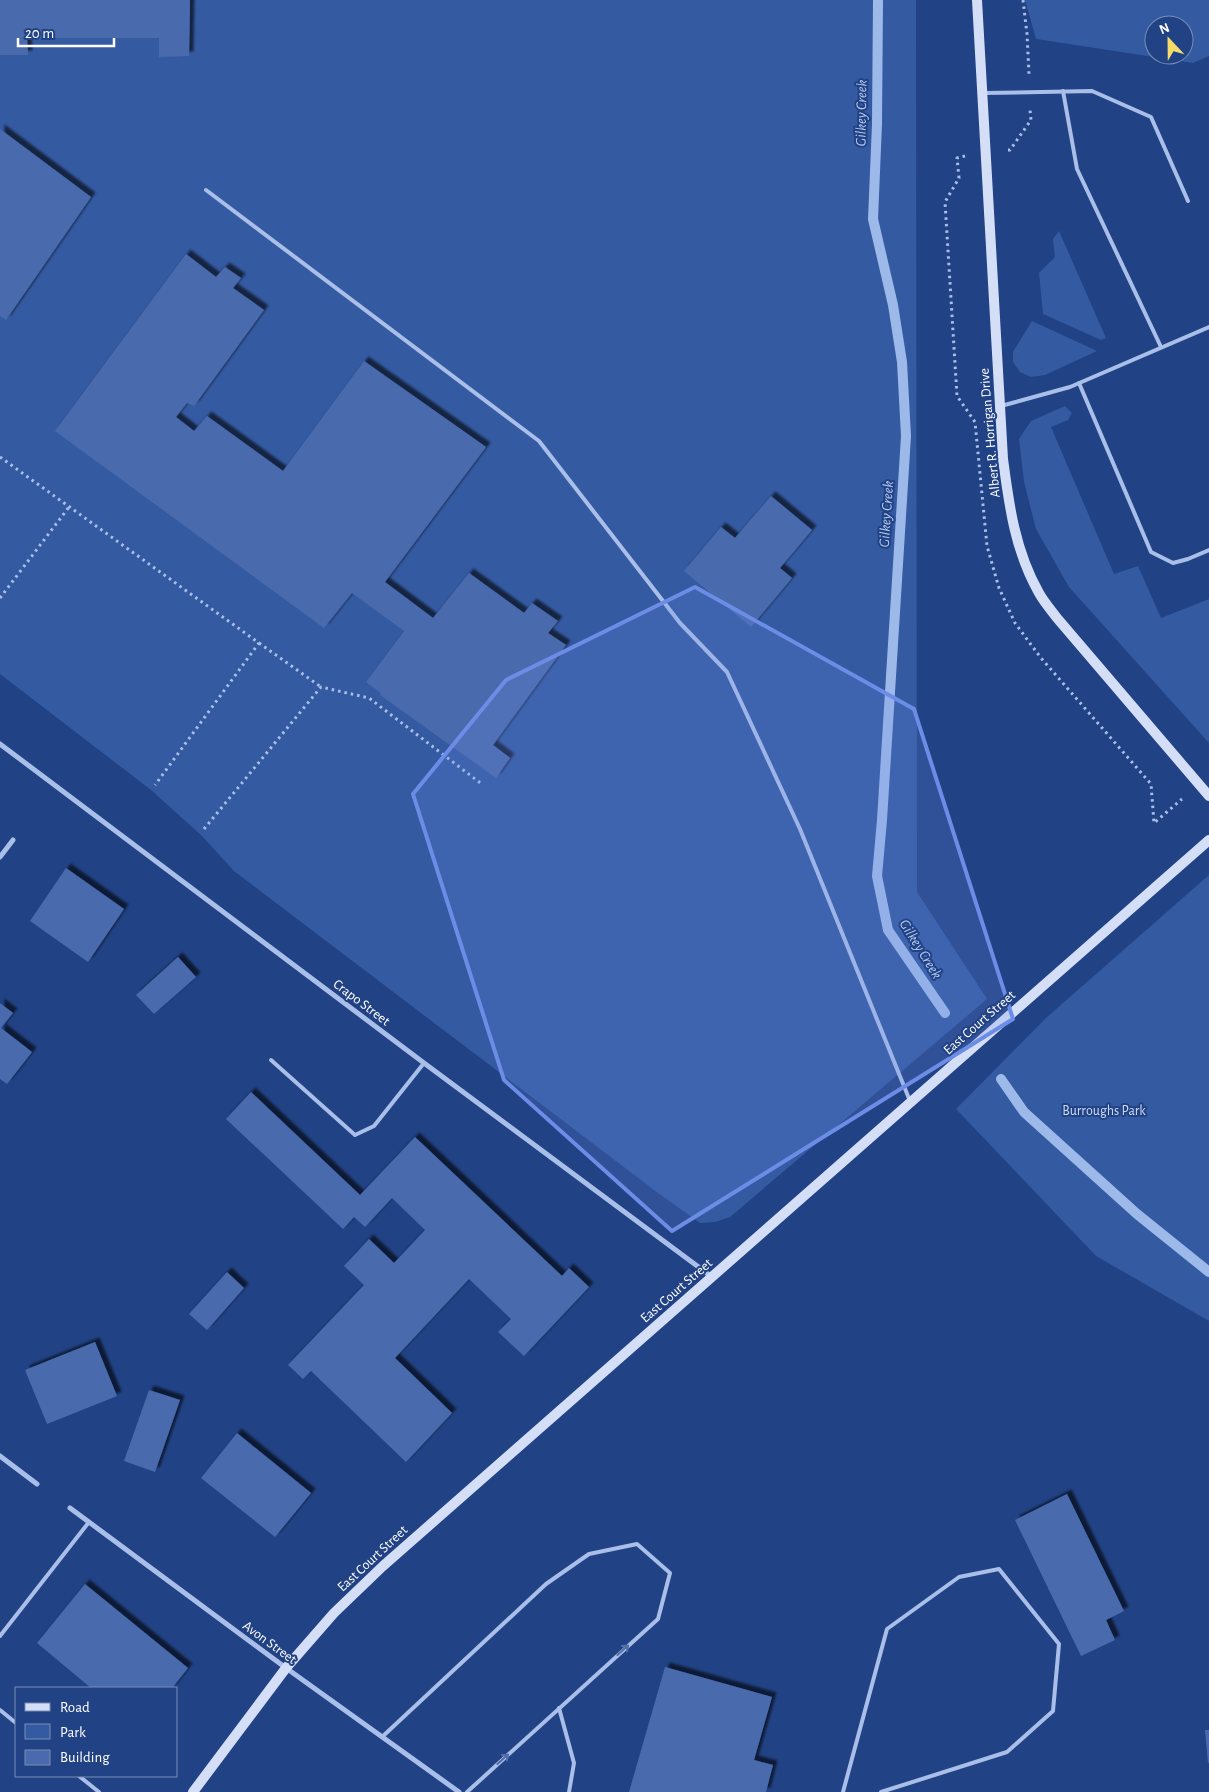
<svg xmlns="http://www.w3.org/2000/svg" width="1209" height="1792" viewBox="0 0 1209 1792" font-family="'Alegreya Sans',sans-serif">
<style>
.green{fill:#345aa2;fill-rule:evenodd}
.lines{fill:none;stroke-linecap:round;stroke-linejoin:round}
.stream{stroke:#9db9ea;stroke-width:10}
.building{fill:#496bad;filter:url(#shadow)}
.path{stroke:#a9bfe9;stroke-width:3;stroke-dasharray:2.5 4;stroke-linecap:butt}
.lane{stroke:#a9bfe9;stroke-width:4}
.street{stroke:#a9bfe9;stroke-width:5}
.secondary{stroke:#d4dff7;stroke-width:10}
.oneway{stroke:#516ea7}
.marked{fill:#6c8ce6;fill-opacity:0.2;stroke:#6c8ce6;stroke-width:4;stroke-linejoin:round}
.labels{text-anchor:middle;stroke-width:4;stroke-linejoin:round;paint-order:stroke}
.street-label{font-size:14px;fill:#fff;stroke:#214284}
.park-label{font-size:14px;fill:#cddcf7;stroke:#214284}
.water-label{font-size:15px;font-style:italic;fill:#b4caf1;stroke:#214284}
</style>
<defs>
<filter id="shadow"><feDropShadow dx="4.5" dy="-4.5" stdDeviation="1" flood-color="#0009"/></filter>
</defs>
<rect width="100%" height="100%" fill="#214284"/>
<g class="green">
<path d="M 0,0 L 916,0 L 917,892 L 987,999 L 730,1217 L 715,1222 L 700,1223 L 658,1193 L 234,871 L 202,836 L 151,790 L 0,674 Z"/>
<path d="M 1025,0 L 1209,0 L 1209,56 L 1193,63 L 1036,39 ZM 1154,25 L 1184,25 L 1184,55 L 1154,55 Z"/>
<path d="M 1059,231 L 1106,338 L 1101,340 L 1043,314 L 1039,273 L 1055,257 L 1053,239 Z"/>
<path d="M 1032,321 L 1097,351 L 1045,375 L 1031,377 L 1020,372 L 1013,362 L 1013,352 Z"/>
<path d="M 1065,406 L 1072,413 L 1068,420 L 1051,427 L 1114,574 L 1138,566 L 1161,618 L 1209,599 L 1209,743 L 1069,587 L 1036,529 L 1024,482 L 1019,439 L 1031,421 Z"/>
<path d="M 1209,875 L 1209,1321 L 1096,1256 L 956,1109 L 1047,1017 Z"/>
</g>
<g class="lines">
<g class="stream">
<path d="M 878,0 L 877,124 L 873,219 L 893,305 L 902,362 L 906,436 L 882,820 L 877,876 L 888,930 L 945,1013"/>
<path d="M 1001,1079 L 1024,1112 L 1137,1214 L 1209,1272"/>
</g>
</g>
<g class="building">
<path d="M 0,0 L 190,0 L 189,56 L 159,57 L 159,38 L 27,38 L 28,55 L 0,55 Z"/>
<path d="M 0,129 L 91,197 L 6,320 L 0,316 Z"/>
<path d="M 186,254 L 216,277 L 225,267 L 241,278 L 233,288 L 264,310 L 194,406 L 187,403 L 176,417 L 194,431 L 207,416 L 283,471 L 364,361 L 486,447 L 385,582 L 433,618 L 469,573 L 524,613 L 532,603 L 558,621 L 548,633 L 566,645 L 493,745 L 510,758 L 496,778 L 380,695 L 381,693 L 366,682 L 404,631 L 352,593 L 324,628 L 55,431 Z"/>
<path d="M 771,496 L 812,530 L 780,568 L 792,578 L 751,627 L 684,571 L 721,527 L 735,538 Z"/>
<path d="M 66,868 L 124,909 L 88,962 L 30,921 Z"/>
<path d="M 178,957 L 196,977 L 154,1014 L 136,995 Z"/>
<path d="M 0,1003 L 13,1013 L 1,1028 L 32,1052 L 7,1084 L 0,1079 Z"/>
<path d="M 251,1092 L 360,1195 L 415,1137 L 562,1276 L 569,1268 L 589,1287 L 524,1356 L 498,1332 L 511,1319 L 469,1279 L 395,1358 L 452,1413 L 406,1462 L 311,1371 L 303,1379 L 288,1365 L 364,1285 L 344,1266 L 369,1239 L 394,1263 L 425,1230 L 392,1198 L 365,1227 L 354,1217 L 343,1229 L 226,1119 Z"/>
<path d="M 227,1272 L 244,1288 L 207,1330 L 189,1314 Z"/>
<path d="M 95,1342 L 117,1396 L 47,1424 L 25,1370 Z"/>
<path d="M 149,1390 L 180,1400 L 155,1472 L 124,1461 Z"/>
<path d="M 237,1433 L 311,1493 L 275,1537 L 201,1478 Z"/>
<path d="M 1067,1494 L 1124,1611 L 1106,1620 L 1115,1640 L 1081,1656 L 1015,1520 Z"/>
<path d="M 85,1584 L 188,1668 L 172,1688 L 91,1688 L 37,1643 Z"/>
<path d="M 665,1667 L 772,1697 L 754,1760 L 773,1765 L 766,1792 L 629,1792 Z"/>
<path d="M 1205,1730 L 1209,1730 L 1209,1763 L 1208,1763 Z"/>
</g>
<g class="lines">
<g class="path">
<path d="M 1023,0 L 1027,34 L 1029,74"/>
<path d="M 1008,150 L 1010,150 L 1031,120 L 1030,110"/>
<path d="M 965,156 L 957,158 L 959,178 L 945,202 L 957,396 L 975,422 L 987,546 L 999,588 L 1015,623 L 1041,658 L 1151,784 L 1154,823 L 1182,799"/>
<path d="M 0,457 L 259,643 L 155,785"/>
<path d="M 0,598 L 69,507"/>
<path d="M 259,643 L 321,687"/>
<path d="M 204,829 L 321,687 L 369,698 L 483,785"/>
</g>
<g class="lane">
<path d="M 1063,91 L 1077,169 L 1161,347"/>
<path d="M 985,93 L 1092,91 L 1151,117 L 1188,201"/>
<path d="M 206,190 L 539,441 L 680,623 L 727,672 L 800,829 L 910,1101"/>
<path d="M 1079,383 L 1151,552 L 1173,563 L 1188,559 L 1209,550"/>
<path d="M 1001,406 L 1070,387 L 1209,327"/>
<path d="M 271,1060 L 355,1135 L 374,1126 L 424,1063"/>
<path d="M 0,1636 L 89,1522"/>
<path d="M 559,1708 L 574,1763 L 569,1792"/>
<path d="M 0,1710 L 16,1723"/>
<path d="M 382,1737 L 546,1584 L 589,1554 L 637,1544 L 670,1573 L 658,1619 L 467,1792"/>
<path d="M 79,1776 L 99,1792"/>
<path d="M 843,1792 L 887,1629 L 959,1577 L 999,1569 L 1059,1644 L 1053,1711 L 1007,1752 L 881,1792"/>
</g>
<g class="street">
<path d="M 0,744 L 424,1063 L 712,1277"/>
<path d="M 0,857 L 13,840"/>
<path d="M 0,1456 L 37,1484"/>
<path d="M 70,1508 L 286,1668 L 459,1792"/>
</g>
<g class="secondary">
<path d="M 977,0 L 1003,459 C 1009,505 1015,551 1039,593 C 1044,602 1051,610 1057,618 L 1209,796"/>
<path d="M 193,1792 L 286,1668 L 334,1613 L 383,1566 L 1209,840"/>
</g>
</g>
<defs><path id="oneway-shaft" d="M-6 0H5M1.5-3L5.5 0L1.5 3" fill="none" stroke-width="1.6" stroke-linecap="round" stroke-linejoin="round" transform="scale(1.25)"/></defs>
<g class="oneway">
<use href="#oneway-shaft" transform="translate(623 1650) rotate(-42)"/>
<use href="#oneway-shaft" transform="translate(503 1759) rotate(-42)"/>
</g>
<path class="marked" d="M 695,587 L 914,709 L 1013,1019 L 672,1231 L 504,1080 L 413,794 L 506,680 Z"/>
<g class="labels">
<g class="street-label">
<text transform="translate(989 433) rotate(-95)" y="5">Albert R. Horrigan Drive</text>
<text transform="translate(362 1002) rotate(37)" y="5">Crapo Street</text>
<text transform="translate(979 1022) rotate(-41)" y="5">East Court Street</text>
<text transform="translate(676 1290) rotate(-41)" y="5">East Court Street</text>
<text transform="translate(372 1558) rotate(-43)" y="5">East Court Street</text>
<text transform="translate(270 1642) rotate(36)" y="5">Avon Street</text>
</g>
<g class="park-label">
<text x="1104" y="1115">Burroughs Park</text>
</g>
<g class="water-label">
<text transform="translate(861 113) rotate(-89)" y="5">Gilkey Creek</text>
<text transform="translate(886 514) rotate(-86)" y="5">Gilkey Creek</text>
<text transform="translate(921 949) rotate(58)" y="5">Gilkey Creek</text>
</g>
</g>
<rect x="15" y="1687" width="162" height="90" fill="#214284" stroke="#7a8eb5"/>
<rect x="25" y="1703" width="25" height="8" fill="#d4dff7" stroke="#7a8eb5"/>
<text x="60" y="1712" font-size="15" fill="#ffffff">Road</text>
<rect x="25" y="1724" width="25" height="15" fill="#345aa2" stroke="#7a8eb5"/>
<text x="60" y="1737" font-size="15" fill="#ffffff">Park</text>
<rect x="25" y="1750" width="25" height="15" fill="#496bad" stroke="#7a8eb5"/>
<text x="60" y="1762" font-size="15" fill="#ffffff">Building</text>
<g transform="translate(1169 40) rotate(338)"><circle r="24" fill="#214284" stroke="#7a8eb5"/>
<path d="M0-4L9 19L0 12L-9 19Z" fill="#f6dc6a"/>
<text y="-8" font-size="14" font-weight="bold" text-anchor="middle" fill="#ffffff">N</text>
</g>
<path d="M18 38v8h96v-8" fill="none" stroke="#ffffff" stroke-width="2.5"/>
<text x="25" y="38" font-size="15" fill="#ffffff" stroke="#214284" stroke-width="4" paint-order="stroke">20 m</text>
</svg>
